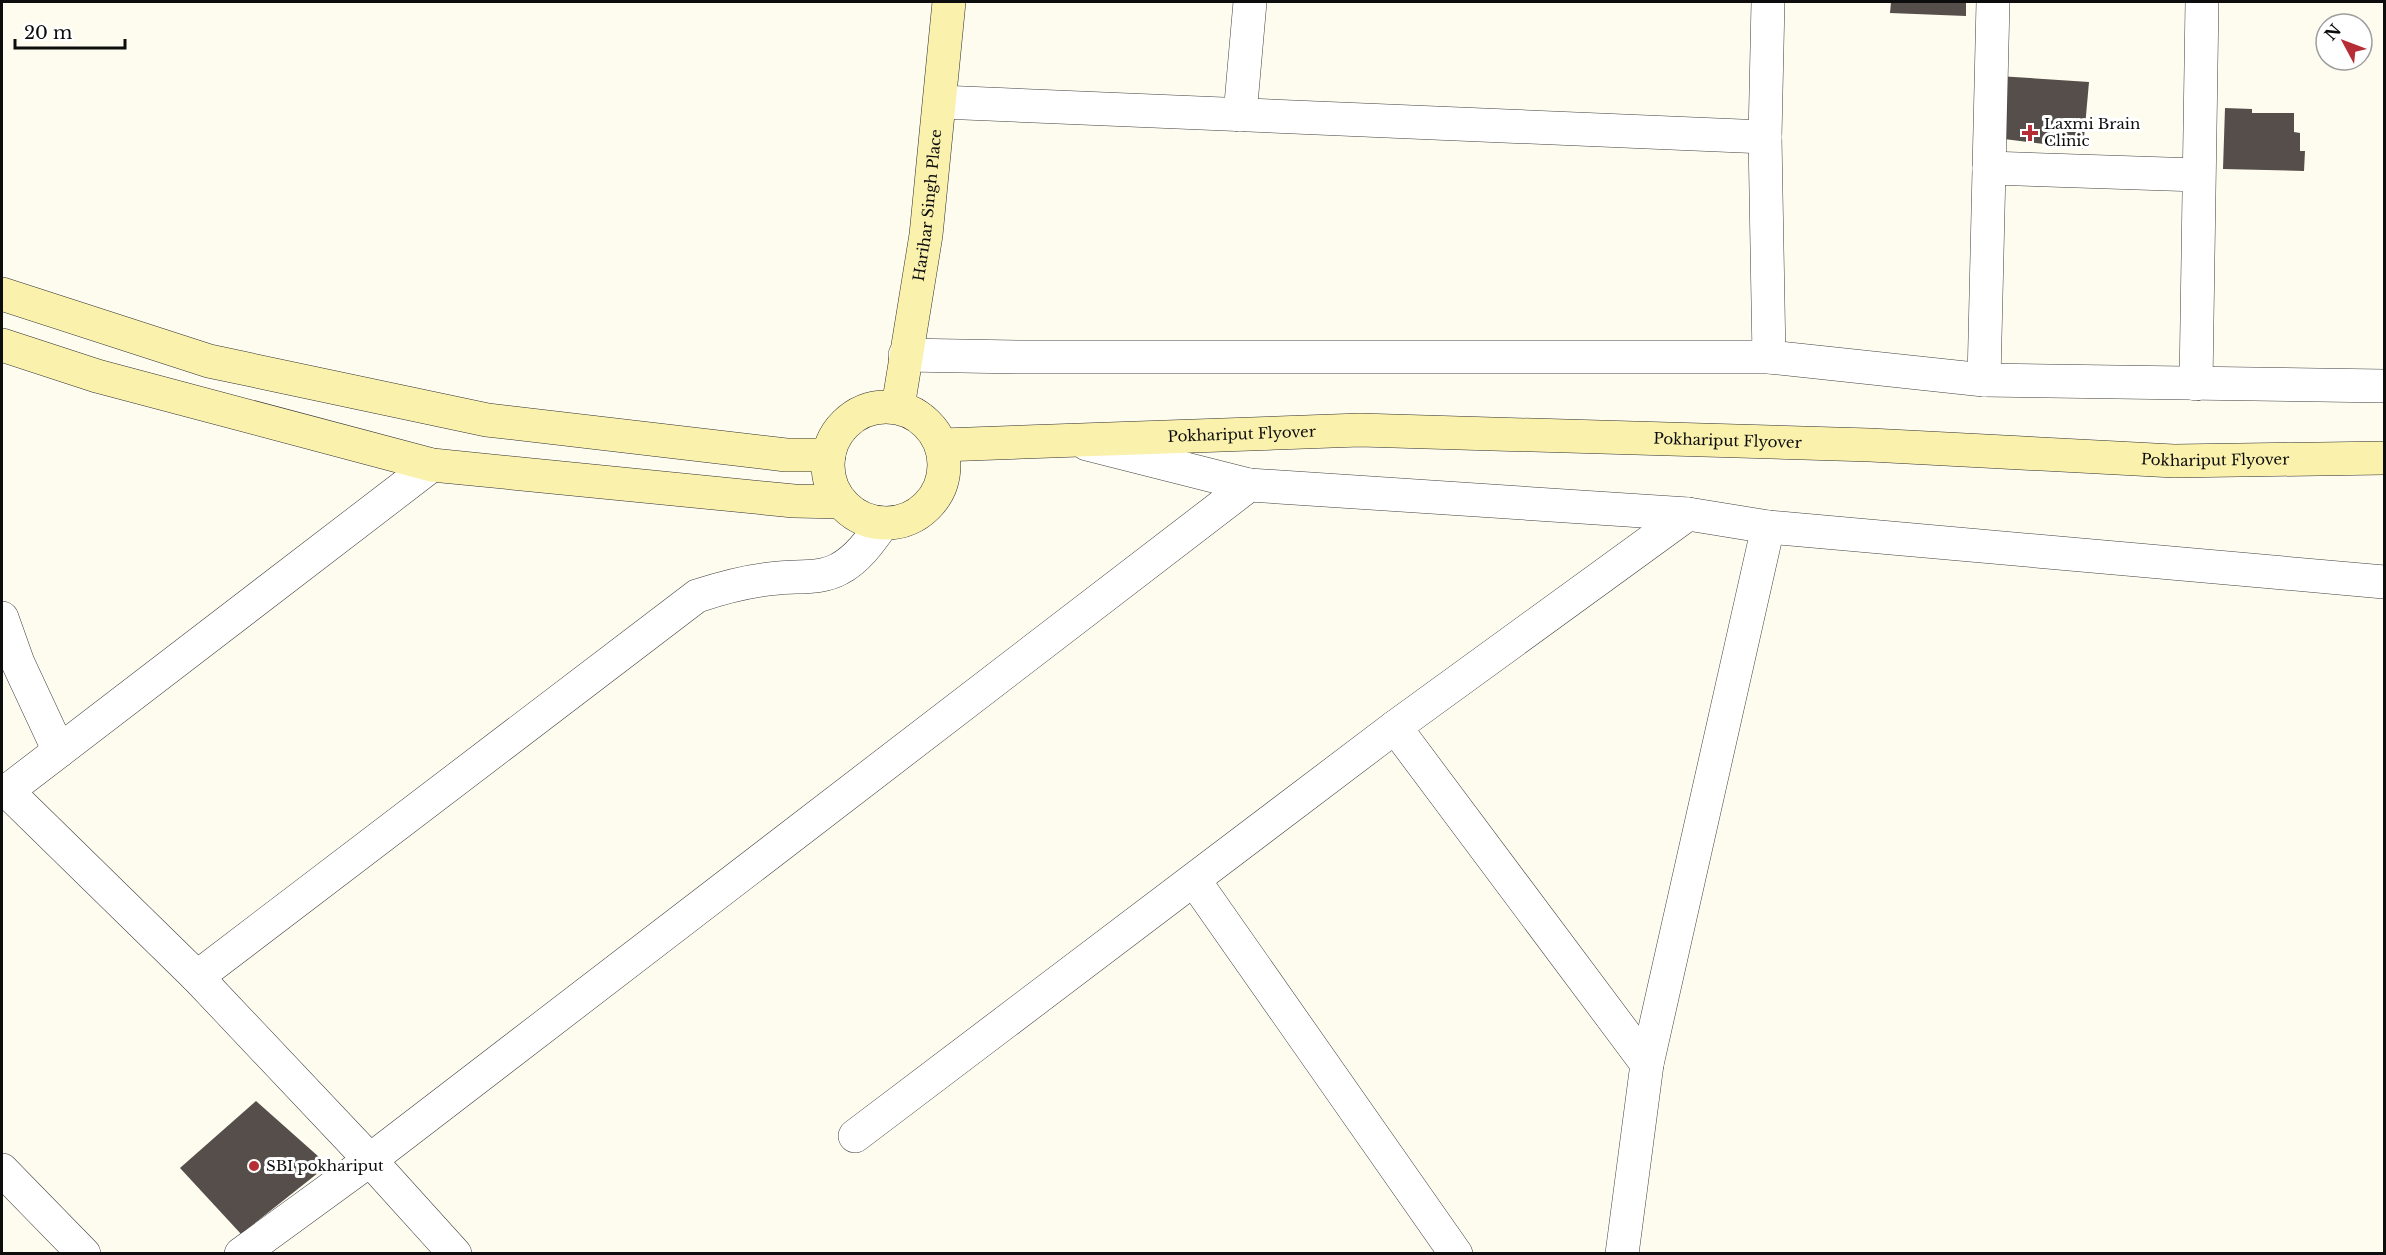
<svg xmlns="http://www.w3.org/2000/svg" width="2386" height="1255" viewBox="0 0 2386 1255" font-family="'Libre Baskerville',serif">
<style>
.building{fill:#554e4a}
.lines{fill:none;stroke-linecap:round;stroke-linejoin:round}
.street-casing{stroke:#404040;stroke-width:34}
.secondary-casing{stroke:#2f2f2f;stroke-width:34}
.street{stroke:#fff;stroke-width:33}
.secondary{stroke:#faf1ad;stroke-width:33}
.poi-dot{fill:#b62d35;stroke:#fff;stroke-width:2}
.labels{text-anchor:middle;stroke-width:6;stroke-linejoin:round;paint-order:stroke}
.poi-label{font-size:15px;fill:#0d0d0d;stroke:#fff;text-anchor:start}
.street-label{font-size:15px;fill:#0d0d0d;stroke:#fff}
</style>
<rect width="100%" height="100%" fill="#fefbef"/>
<g class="building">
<path d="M 1891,2 L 1966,2 L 1966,16 L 1890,13 Z"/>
<path d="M 1998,76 L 2089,82 L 2083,149 L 1996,138 Z"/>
<path d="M 2225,108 L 2252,109 L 2252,113 L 2294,113 L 2294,132 L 2300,133 L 2300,151 L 2305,151 L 2304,171 L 2223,169 Z"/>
<path d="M 256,1101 L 328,1165 L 241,1234 L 180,1168 Z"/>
</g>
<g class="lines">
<g class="street-casing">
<g id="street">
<path d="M 1768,2 L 1765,137 L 1769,357"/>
<path d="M 940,102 L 1765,137"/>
<path d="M 1240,115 L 1250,2"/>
<path d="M 1989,168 L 2198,175"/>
<path d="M 905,355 L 1017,357 L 1769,357 L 1984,380 L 2384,386"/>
<path d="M 1984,380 L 1993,2"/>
<path d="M 2196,384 L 2202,2"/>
<path d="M 1249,485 L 1688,514 L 1768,527 L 2384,582"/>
<path d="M 2,618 L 18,663 L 59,751"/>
<path d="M 1395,727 L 1647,1064"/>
<path d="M 2,790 L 7,791 L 432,465"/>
<path d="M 7,791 L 197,977 L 370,1160 L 1249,485 L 1087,444"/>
<path d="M 1194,880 L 1456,1254"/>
<path d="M 197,977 L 697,596 C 724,587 750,580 779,578 C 798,576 821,579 839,569 C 858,559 871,540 883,523"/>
<path d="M 855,1136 L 1395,727 L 1688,514"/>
<path d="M 2,1170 L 84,1254"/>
<path d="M 241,1254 L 370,1160 L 455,1254"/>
<path d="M 1622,1254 L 1647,1064 L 1768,527"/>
</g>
</g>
<g class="secondary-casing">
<g id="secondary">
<path d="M 2,294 L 209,361 L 487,420 L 786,455 L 829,455"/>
<path d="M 2,345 L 97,376 L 432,465 L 794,501 L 840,502"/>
<circle cx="886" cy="465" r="58"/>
<path id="s1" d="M 898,407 L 926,235 L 949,2"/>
<path id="s2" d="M 942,445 L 1360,430 L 1870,445 L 2174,461 L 2384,458"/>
</g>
</g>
<use href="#street" class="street"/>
<use href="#secondary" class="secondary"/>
</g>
<g class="poi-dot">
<path d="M2027 124h6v6h6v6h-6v6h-6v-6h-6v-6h6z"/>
<circle cx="254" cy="1166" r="6"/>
</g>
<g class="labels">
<g class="poi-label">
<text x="2044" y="129">Laxmi Brain<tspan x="2044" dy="17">Clinic</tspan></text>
<text x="266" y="1171">SBI pokhariput</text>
</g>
<g class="street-label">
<text dy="5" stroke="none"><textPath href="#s1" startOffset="204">Harihar Singh Place</textPath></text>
<text dy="5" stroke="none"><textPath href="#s2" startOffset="300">Pokhariput Flyover</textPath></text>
<text dy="5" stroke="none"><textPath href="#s2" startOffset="786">Pokhariput Flyover</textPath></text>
<text dy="5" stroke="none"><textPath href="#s2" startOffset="1274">Pokhariput Flyover</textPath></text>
</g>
</g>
<rect width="2386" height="1255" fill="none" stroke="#0d0d0d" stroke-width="6"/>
<g transform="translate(2344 42) rotate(311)"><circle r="28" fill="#ffffff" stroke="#9e9e9e" stroke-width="1.5"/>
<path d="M0-4.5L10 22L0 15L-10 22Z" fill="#b62d35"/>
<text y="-9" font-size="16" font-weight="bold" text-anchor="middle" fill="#0d0d0d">N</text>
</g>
<path d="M15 39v9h110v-9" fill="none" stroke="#0d0d0d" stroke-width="3"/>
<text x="24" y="39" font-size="18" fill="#0d0d0d" stroke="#ffffff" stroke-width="4.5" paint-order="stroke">20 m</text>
</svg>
